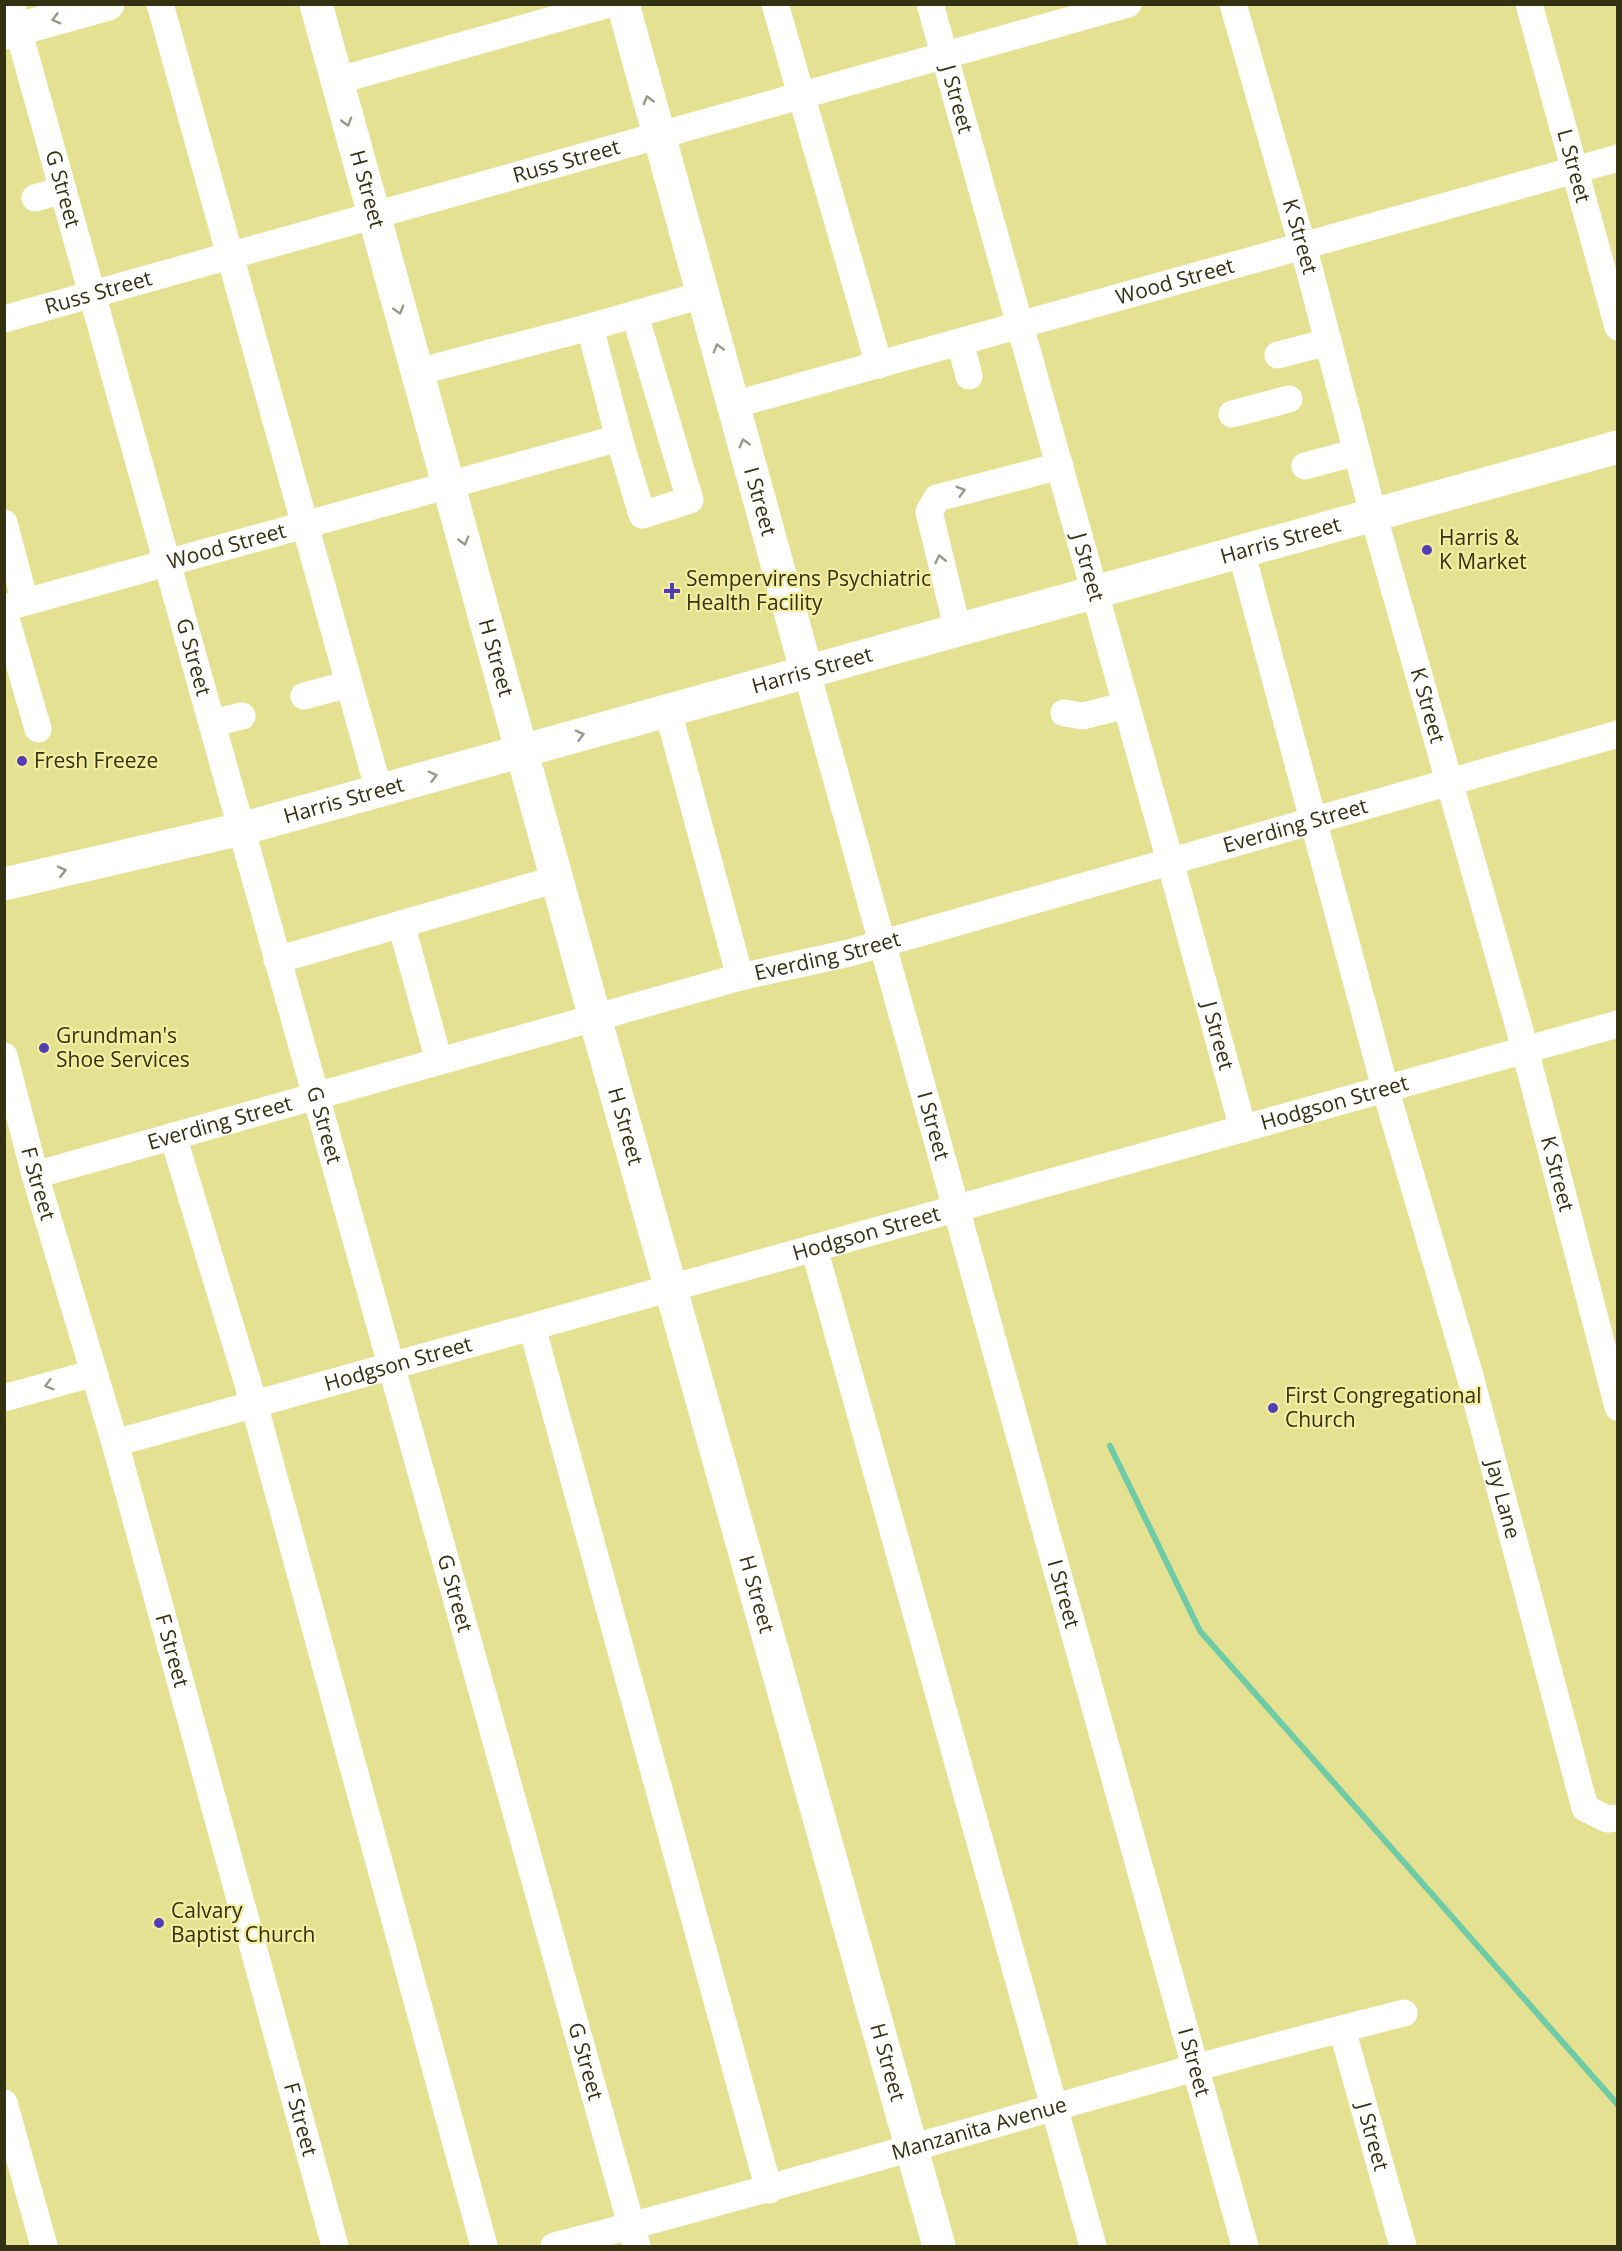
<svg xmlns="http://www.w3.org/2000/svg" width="1622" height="2251" viewBox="0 0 1622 2251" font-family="'Open Sans',sans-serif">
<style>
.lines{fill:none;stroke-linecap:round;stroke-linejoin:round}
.stream{stroke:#6fcba5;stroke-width:6}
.minor{stroke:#fff;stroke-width:27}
.major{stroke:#fff;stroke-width:33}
.oneway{stroke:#999888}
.poi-dot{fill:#533db5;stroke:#f3eea0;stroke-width:2}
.labels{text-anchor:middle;stroke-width:4.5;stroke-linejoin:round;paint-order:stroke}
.street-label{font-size:21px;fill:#333111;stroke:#f3eea0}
.poi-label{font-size:21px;fill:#333111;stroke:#f3eea0;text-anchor:start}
</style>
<rect width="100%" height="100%" fill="#e5e193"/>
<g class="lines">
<path class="stream" d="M 1110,1446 L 1200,1631 L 1618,2105"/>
<g class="minor">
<path id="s1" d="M 11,4 L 637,2246"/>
<path d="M 160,4 L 379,791"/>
<path d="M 775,4 L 879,365"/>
<path id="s2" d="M 930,4 L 1170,861 L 1243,1129"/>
<path id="s3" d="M 1233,4 L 1310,272 L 1373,514 L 1519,1027 L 1618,1407"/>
<path id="s4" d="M 1529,4 L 1618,327"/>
<path d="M 336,81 L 609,4"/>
<path d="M 35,198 L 63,190"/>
<path id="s5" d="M 4,319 L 1128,4"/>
<path d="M 960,342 L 969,376"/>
<path d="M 1278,355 L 1328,342"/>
<path d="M 417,372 L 590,327"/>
<path id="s6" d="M 733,405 L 1618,158"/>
<path d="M 1232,414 L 1289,399"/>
<path d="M 619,438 L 642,515 L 690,500 L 635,315"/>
<path d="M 1305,466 L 1357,452"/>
<path d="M 4,523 L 25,602"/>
<path id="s7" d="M 1241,551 L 1385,1088 L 1470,1376 L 1585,1808 L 1607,1819 L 1618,1818"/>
<path id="s8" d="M 4,608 L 619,438 L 590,327 L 702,295"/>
<path d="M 4,612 L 38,729"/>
<path d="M 958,631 L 929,512 L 937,498 L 1060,466"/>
<path id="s9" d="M 807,673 L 1245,2246"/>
<path d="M 304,696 L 349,684"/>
<path d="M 668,711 L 740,977"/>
<path d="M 1064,713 L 1083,716 L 1126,705"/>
<path d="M 212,723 L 242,716"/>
<path d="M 401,924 L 439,1061"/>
<path d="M 277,960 L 557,879"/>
<path id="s10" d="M 4,1056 L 35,1175 L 115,1443 L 335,2246"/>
<path d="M 173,1136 L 254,1404 L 484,2246"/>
<path id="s11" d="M 35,1175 L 740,977 L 849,953 L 1618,734"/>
<path d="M 814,1248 L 1093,2246"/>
<path d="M 532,1327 L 769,2190"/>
<path d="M 4,1398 L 94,1373"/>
<path id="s12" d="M 115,1443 L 1618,1024"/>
<path id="s13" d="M 1342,2029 L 1403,2246"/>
<path d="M 4,2103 L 44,2246"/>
<path id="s14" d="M 554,2246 C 839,2173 1119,2084 1404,2013"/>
</g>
<g class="major">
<path id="s15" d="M 316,4 L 595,1018 L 939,2246"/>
<path id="s16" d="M 623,4 L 807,673"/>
<path d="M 4,33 L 108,4"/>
<path id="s17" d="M 4,884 L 241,829 L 1618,447"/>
</g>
</g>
<defs><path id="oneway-chevron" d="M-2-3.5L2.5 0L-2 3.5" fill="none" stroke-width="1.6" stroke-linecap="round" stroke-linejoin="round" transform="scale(1.5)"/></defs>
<g class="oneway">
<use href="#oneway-chevron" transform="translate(56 19) rotate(165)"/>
<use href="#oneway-chevron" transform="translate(648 100) rotate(-105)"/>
<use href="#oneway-chevron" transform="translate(347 122) rotate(74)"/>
<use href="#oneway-chevron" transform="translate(399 310) rotate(74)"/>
<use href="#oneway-chevron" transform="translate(718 348) rotate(-106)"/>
<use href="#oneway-chevron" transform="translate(744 443) rotate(-105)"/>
<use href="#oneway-chevron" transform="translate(961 491) rotate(-16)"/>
<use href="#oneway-chevron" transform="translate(464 541) rotate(74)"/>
<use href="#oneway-chevron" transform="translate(940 559) rotate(-103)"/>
<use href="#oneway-chevron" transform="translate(580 735) rotate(-15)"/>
<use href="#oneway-chevron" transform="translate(433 776) rotate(-15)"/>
<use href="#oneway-chevron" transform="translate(62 871) rotate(-13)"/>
<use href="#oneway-chevron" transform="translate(49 1385) rotate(164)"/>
</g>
<g class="poi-dot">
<circle cx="1427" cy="550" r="6"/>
<path d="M669 582h6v6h6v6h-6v6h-6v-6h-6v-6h6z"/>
<circle cx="22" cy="761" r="6"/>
<circle cx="44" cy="1048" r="6"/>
<circle cx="1273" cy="1408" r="6"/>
<circle cx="159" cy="1923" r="6"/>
</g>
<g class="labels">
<g class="street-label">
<text dy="7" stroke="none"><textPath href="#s2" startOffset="99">J Street</textPath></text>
<text dy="7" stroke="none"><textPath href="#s5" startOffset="584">Russ Street</textPath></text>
<text dy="7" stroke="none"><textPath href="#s4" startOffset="168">L Street</textPath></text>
<text dy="7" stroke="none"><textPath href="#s1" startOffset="192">G Street</textPath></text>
<text dy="7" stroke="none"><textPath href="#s15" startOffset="192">H Street</textPath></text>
<text dy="7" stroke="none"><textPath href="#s3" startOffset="242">K Street</textPath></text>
<text dy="7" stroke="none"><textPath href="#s6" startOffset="459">Wood Street</textPath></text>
<text dy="7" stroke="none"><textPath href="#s5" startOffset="98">Russ Street</textPath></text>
<text dy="7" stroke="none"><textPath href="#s16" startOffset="516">I Street</textPath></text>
<text dy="7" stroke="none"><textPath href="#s17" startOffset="1322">Harris Street</textPath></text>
<text dy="7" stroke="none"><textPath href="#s8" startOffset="231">Wood Street</textPath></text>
<text dy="7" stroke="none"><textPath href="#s2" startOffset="585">J Street</textPath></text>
<text dy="7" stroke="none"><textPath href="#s1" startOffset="678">G Street</textPath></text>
<text dy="7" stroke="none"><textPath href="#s15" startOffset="678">H Street</textPath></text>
<text dy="7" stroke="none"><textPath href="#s17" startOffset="836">Harris Street</textPath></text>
<text dy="7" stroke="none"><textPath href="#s3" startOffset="728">K Street</textPath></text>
<text dy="7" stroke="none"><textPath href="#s17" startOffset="350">Harris Street</textPath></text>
<text dy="7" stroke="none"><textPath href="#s11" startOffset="1308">Everding Street</textPath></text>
<text dy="7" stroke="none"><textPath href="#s11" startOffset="822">Everding Street</textPath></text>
<text dy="7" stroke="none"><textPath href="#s2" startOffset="1071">J Street</textPath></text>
<text dy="7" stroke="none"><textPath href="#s12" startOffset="1266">Hodgson Street</textPath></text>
<text dy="7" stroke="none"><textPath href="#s11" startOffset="192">Everding Street</textPath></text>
<text dy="7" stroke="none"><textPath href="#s1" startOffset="1164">G Street</textPath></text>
<text dy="7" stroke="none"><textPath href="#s15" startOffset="1164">H Street</textPath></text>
<text dy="7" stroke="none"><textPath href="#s9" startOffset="470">I Street</textPath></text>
<text dy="7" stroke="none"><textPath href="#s3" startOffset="1214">K Street</textPath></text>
<text dy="7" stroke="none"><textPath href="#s10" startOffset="132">F Street</textPath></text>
<text dy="7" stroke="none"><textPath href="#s12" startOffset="780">Hodgson Street</textPath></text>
<text dy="7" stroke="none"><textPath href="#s12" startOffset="294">Hodgson Street</textPath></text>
<text dy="7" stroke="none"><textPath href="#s7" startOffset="984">Jay Lane</textPath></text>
<text dy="7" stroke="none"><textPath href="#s1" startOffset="1650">G Street</textPath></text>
<text dy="7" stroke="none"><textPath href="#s15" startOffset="1650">H Street</textPath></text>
<text dy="7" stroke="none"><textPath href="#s9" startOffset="956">I Street</textPath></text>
<text dy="7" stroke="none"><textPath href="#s10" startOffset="618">F Street</textPath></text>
<text dy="7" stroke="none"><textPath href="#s1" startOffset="2136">G Street</textPath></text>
<text dy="7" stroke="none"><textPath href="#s15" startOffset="2136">H Street</textPath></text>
<text dy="7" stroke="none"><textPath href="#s9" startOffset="1442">I Street</textPath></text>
<text dy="7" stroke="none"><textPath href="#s10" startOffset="1104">F Street</textPath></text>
<text dy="7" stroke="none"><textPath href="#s14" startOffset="441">Manzanita Avenue</textPath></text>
<text dy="7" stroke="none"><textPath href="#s13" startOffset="112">J Street</textPath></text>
</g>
<g class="poi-label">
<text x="1439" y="545">Harris &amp;<tspan x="1439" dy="24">K Market</tspan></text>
<text x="686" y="586">Sempervirens Psychiatric<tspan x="686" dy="24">Health Facility</tspan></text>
<text x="34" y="768">Fresh Freeze</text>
<text x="56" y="1043">Grundman's<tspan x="56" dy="24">Shoe Services</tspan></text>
<text x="1285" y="1403">First Congregational<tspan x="1285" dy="24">Church</tspan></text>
<text x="171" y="1918">Calvary<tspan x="171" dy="24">Baptist Church</tspan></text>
</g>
</g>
<rect width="1622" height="2251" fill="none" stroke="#333111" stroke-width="12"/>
</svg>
